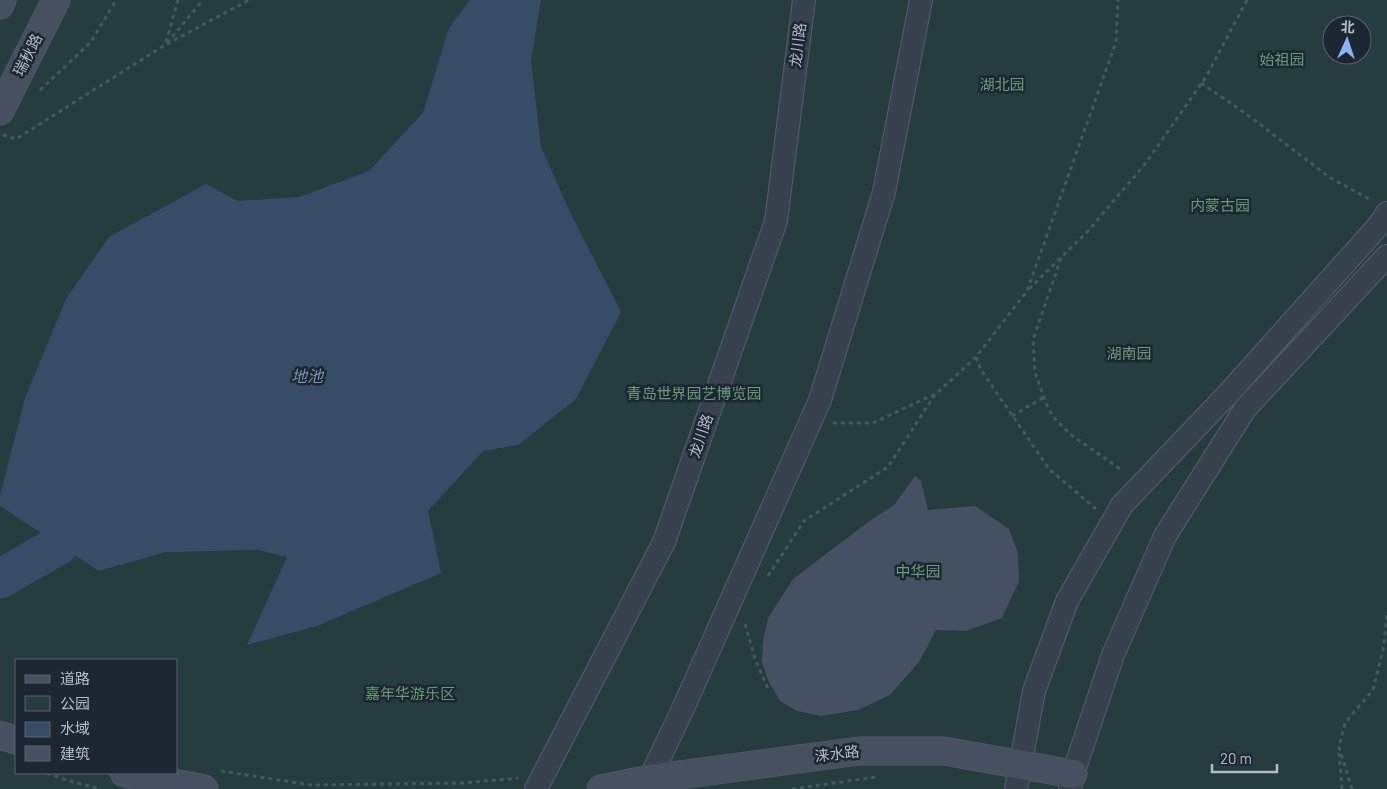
<svg xmlns="http://www.w3.org/2000/svg" width="1387" height="789" viewBox="0 0 1387 789" font-family="Barlow,'Noto Sans SC',sans-serif">
<style>
.green{fill:#263c3f;fill-rule:evenodd}
.water{fill:#394c67}
.lines{fill:none;stroke-linecap:round;stroke-linejoin:round}
.river{stroke:#394c67;stroke-width:39}
.building{fill:#455162}
.street-casing{stroke:#565f6c;stroke-width:24}
.secondary-casing{stroke:#565f6c;stroke-width:29}
.path{stroke:#44595c;stroke-width:3;stroke-dasharray:4 4;stroke-linecap:butt}
.street{stroke:#38414e;stroke-width:22}
.secondary{stroke:#465061;stroke-width:28}
.labels{text-anchor:middle;stroke-width:5;stroke-linejoin:round;paint-order:stroke}
.street-label{font-size:15px;fill:#b4bcc9;stroke:#1d2633}
.park-label{font-size:15px;fill:#6b9a76;stroke:#1d2633}
.water-label{font-size:16px;font-style:italic;fill:#7c92b1;stroke:#1d2633}
</style>
<rect width="100%" height="100%" fill="#242f3e"/>
<path class="green" d="M 0,0 L 1387,0 L 1387,789 L 0,789 ZM 1332,25 L 1362,25 L 1362,55 L 1332,55 ZM 16,660 L 176,660 L 176,773 L 16,773 Z"/>
<path class="water" d="M 470,0 L 541,0 L 531,61 L 541,147 L 570,212 L 621,312 L 576,399 L 518,445 L 483,451 L 428,511 L 441,573 L 317,626 L 247,645 L 287,557 L 258,550 L 166,552 L 99,571 L 0,506 L 0,496 L 25,398 L 66,299 L 109,237 L 206,184 L 238,201 L 299,197 L 369,171 L 423,113 L 449,28 Z"/>
<g class="lines">
<path class="river" d="M 0,579 L 59,545"/>
</g>
<path class="building" d="M 915,476 L 921,481 L 928,510 L 975,506 L 1009,529 L 1018,553 L 1019,581 L 1002,618 L 966,631 L 936,630 L 919,662 L 890,695 L 858,710 L 821,716 L 797,711 L 780,701 L 768,680 L 762,662 L 763,641 L 768,618 L 793,579 L 867,523 L 894,505 Z"/>
<g class="lines">
<g class="street-casing">
<g id="street">
<path d="M 536,789 L 664,542 L 776,221 L 804,0"/>
<path d="M 645,789 L 686,702 L 820,400 L 884,192 L 921,0"/>
<path d="M 1016,789 L 1034,691 L 1067,601 L 1122,505 L 1227,395 L 1380,224 L 1387,213"/>
<path d="M 1070,789 L 1073,774 L 1113,655 L 1165,536 L 1245,409 L 1387,256"/>
</g>
</g>
<g class="secondary-casing">
<g id="secondary">
<path d="M 0,5 L 2,0"/>
<path d="M 0,111 L 56,0"/>
<path d="M 0,735 L 16,740"/>
<path d="M 124,773 L 204,789"/>
<path d="M 601,789 L 650,779 L 859,751 L 944,751 L 1073,774"/>
</g>
</g>
<g class="path">
<path d="M 166,42 L 178,0"/>
<path d="M 167,43 L 203,0"/>
<path d="M 1201,83 L 1245,113 L 1329,177 L 1371,200"/>
<path d="M 40,90 L 91,42 L 116,0"/>
<path d="M 3,135 L 16,139 L 165,45 L 249,0"/>
<path d="M 1061,258 L 1033,340 L 1035,372 L 1045,401 L 1053,417 L 1070,434 L 1123,471"/>
<path d="M 1029,289 L 1088,231 L 1145,164 L 1206,77 L 1247,0"/>
<path d="M 976,357 L 981,370 L 1049,469 L 1096,509"/>
<path d="M 1012,416 L 1044,397"/>
<path d="M 833,423 L 873,423 L 937,393 L 976,357 L 1027,291 L 1116,42 L 1118,0"/>
<path d="M 768,576 L 804,521 L 888,467 L 936,393"/>
<path d="M 745,624 L 755,659 L 769,691"/>
<path d="M 1339,753 L 1342,789"/>
<path d="M 221,771 L 311,785 L 463,783 L 518,778"/>
<path d="M 47,773 L 66,780 L 101,789"/>
<path d="M 792,789 L 876,777"/>
<path d="M 1352,789 L 1339,747 L 1345,723 L 1373,690 L 1383,650 L 1387,615"/>
</g>
<use href="#street" class="street"/>
<use href="#secondary" class="secondary"/>
</g>
<g class="labels">
<g class="street-label">
<text transform="translate(798 45) rotate(-83)" y="5">龙川路</text>
<text transform="translate(28 55) rotate(-63)" y="5">瑞秋路</text>
<text transform="translate(701 436) rotate(-71)" y="5">龙川路</text>
<text transform="translate(837 754) rotate(-7)" y="5">涞水路</text>
</g>
<g class="park-label">
<text x="1282" y="65">始祖园</text>
<text x="1002" y="90">湖北园</text>
<text x="1220" y="211">内蒙古园</text>
<text x="1129" y="359">湖南园</text>
<text x="694" y="399">青岛世界园艺博览园</text>
<text x="918" y="577">中华园</text>
<text x="410" y="699">嘉年华游乐区</text>
</g>
<g class="water-label">
<text x="307" y="382">地池</text>
</g>
</g>
<rect x="15" y="659" width="162" height="115" fill="#1d2633" stroke="#59626f"/>
<rect x="25" y="675" width="25" height="8" fill="#465061" stroke="#59626f"/>
<text x="60" y="684" font-size="15" fill="#b4bcc9">道路</text>
<rect x="25" y="696" width="25" height="15" fill="#263c3f" stroke="#59626f"/>
<text x="60" y="709" font-size="15" fill="#b4bcc9">公园</text>
<rect x="25" y="722" width="25" height="15" fill="#394c67" stroke="#59626f"/>
<text x="60" y="734" font-size="15" fill="#b4bcc9">水域</text>
<rect x="25" y="746" width="25" height="15" fill="#455162" stroke="#59626f"/>
<text x="60" y="759" font-size="15" fill="#b4bcc9">建筑</text>
<g transform="translate(1347 40) rotate(3)"><circle r="24" fill="#1d2633" stroke="#59626f"/>
<path d="M0-4L9 19L0 12L-9 19Z" fill="#8ab4f8"/>
<text y="-8" font-size="14" font-weight="bold" text-anchor="middle" fill="#b4bcc9">北</text>
</g>
<path d="M1212 764v8h65v-8" fill="none" stroke="#b4bcc9" stroke-width="2.5"/>
<text x="1220" y="764" font-size="15" fill="#b4bcc9" stroke="#1d2633" stroke-width="4" paint-order="stroke">20 m</text>
</svg>
